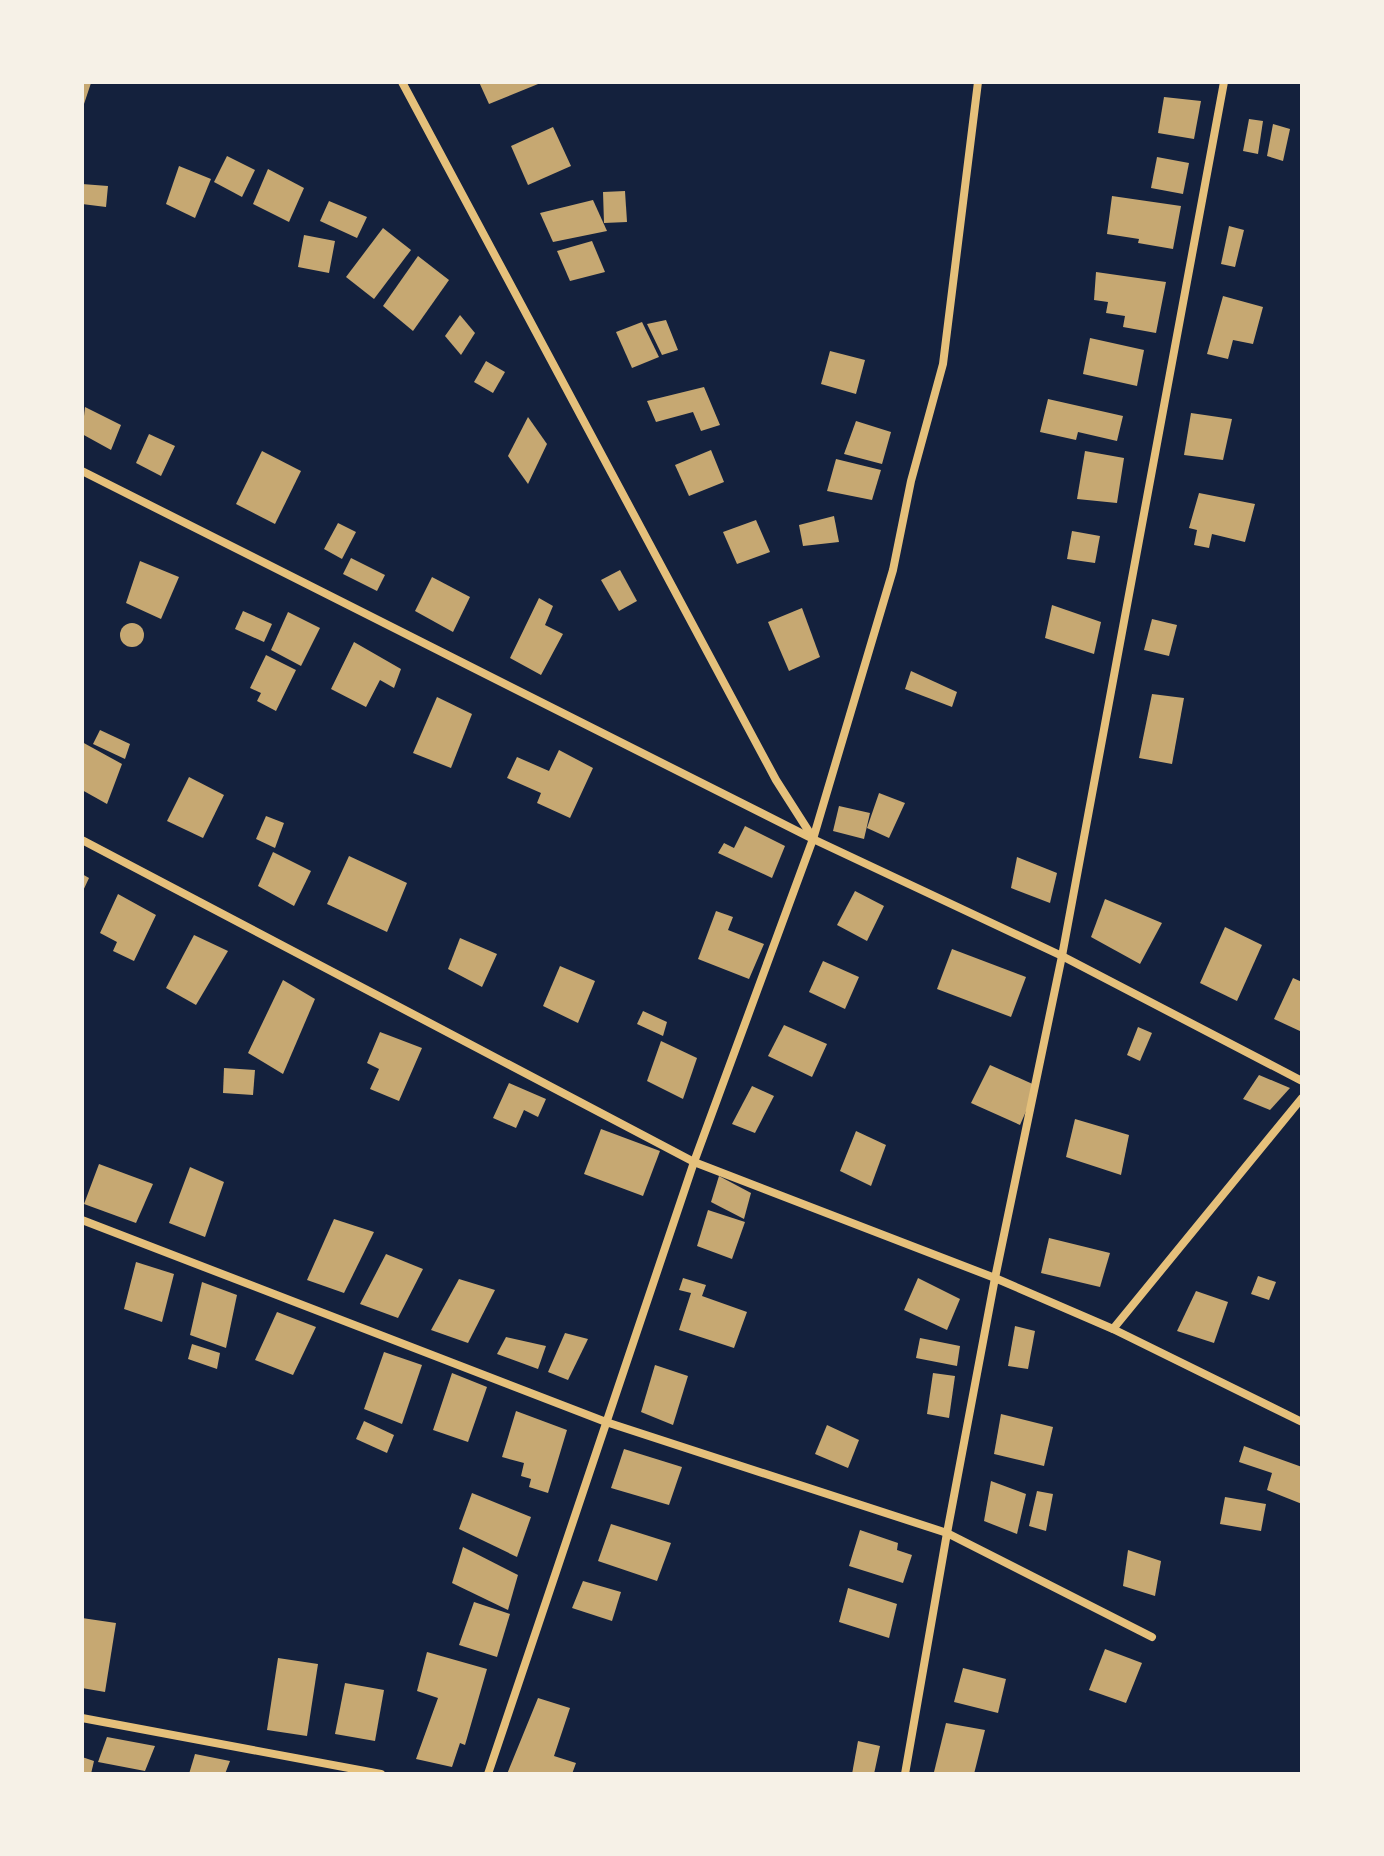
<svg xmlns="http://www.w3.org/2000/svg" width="1384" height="1856" viewBox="0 0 1384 1856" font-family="'Nunito Sans',sans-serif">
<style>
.building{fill:#c6a872}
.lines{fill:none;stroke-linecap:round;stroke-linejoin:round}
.minor{stroke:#e5c07b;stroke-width:8}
</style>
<rect width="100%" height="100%" fill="#14213d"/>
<g class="building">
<path d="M 82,82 L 91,83 L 83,107 L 82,107 Z"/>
<path d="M 479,82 L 543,82 L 489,104 Z"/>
<path d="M 1164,97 L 1201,101 L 1194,139 L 1158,133 Z"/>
<path d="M 1249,119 L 1263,121 L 1258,154 L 1243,151 Z"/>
<path d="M 1273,124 L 1290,129 L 1283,161 L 1267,156 Z"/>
<path d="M 553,127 L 571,166 L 528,185 L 511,146 Z"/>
<path d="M 227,156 L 255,170 L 242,197 L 214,182 Z"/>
<path d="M 1157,157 L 1189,163 L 1183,194 L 1151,188 Z"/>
<path d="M 179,166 L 211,179 L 195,218 L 166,204 Z"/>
<path d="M 268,169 L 304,188 L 289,222 L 253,204 Z"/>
<path d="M 82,184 L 108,186 L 106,207 L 82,204 Z"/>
<path d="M 625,191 L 627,222 L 604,223 L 603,192 Z"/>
<path d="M 1112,196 L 1181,206 L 1173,249 L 1138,243 L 1139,239 L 1107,234 Z"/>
<path d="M 593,200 L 607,231 L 553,242 L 540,213 Z"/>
<path d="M 329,201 L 367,217 L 357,238 L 320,221 Z"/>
<path d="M 1229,226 L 1244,230 L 1235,267 L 1221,264 Z"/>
<path d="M 383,228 L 411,250 L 374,299 L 346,277 Z"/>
<path d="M 304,235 L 335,241 L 329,273 L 298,267 Z"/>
<path d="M 592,241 L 605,272 L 570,281 L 557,251 Z"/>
<path d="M 418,256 L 449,280 L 413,331 L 383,306 Z"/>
<path d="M 1096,272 L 1166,282 L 1156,333 L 1123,327 L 1125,316 L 1106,313 L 1108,302 L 1094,300 Z"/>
<path d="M 1223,296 L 1263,307 L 1253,344 L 1233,340 L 1228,359 L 1207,354 Z"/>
<path d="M 460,315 L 475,333 L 461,355 L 445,336 Z"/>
<path d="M 666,320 L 678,350 L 662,355 L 647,324 Z"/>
<path d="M 642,322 L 659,357 L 632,368 L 616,332 Z"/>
<path d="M 1090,338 L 1144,350 L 1137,386 L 1083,374 Z"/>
<path d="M 830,351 L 865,360 L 856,394 L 821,384 Z"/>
<path d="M 486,361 L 505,372 L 493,393 L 474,382 Z"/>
<path d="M 704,387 L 720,425 L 701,431 L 693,412 L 656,422 L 647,401 Z"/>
<path d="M 1048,399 L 1123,416 L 1117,441 L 1078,432 L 1076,440 L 1040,432 Z"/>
<path d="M 85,407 L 121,425 L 111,450 L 82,434 Z"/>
<path d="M 1191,413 L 1232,419 L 1223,460 L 1184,455 Z"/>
<path d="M 528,417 L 547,444 L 528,484 L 508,456 Z"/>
<path d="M 856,421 L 891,432 L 882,464 L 844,454 Z"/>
<path d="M 149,434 L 175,446 L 161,476 L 136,463 Z"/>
<path d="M 711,450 L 724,482 L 689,496 L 675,465 Z"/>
<path d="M 262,451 L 301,471 L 275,524 L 236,504 Z"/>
<path d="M 1085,451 L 1124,458 L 1117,503 L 1077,499 Z"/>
<path d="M 836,459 L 881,470 L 872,500 L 827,491 Z"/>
<path d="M 1199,493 L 1255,504 L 1245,542 L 1212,534 L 1209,548 L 1194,545 L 1197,530 L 1189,528 Z"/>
<path d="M 834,516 L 839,542 L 803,546 L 799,525 Z"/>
<path d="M 756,520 L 770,552 L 737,564 L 723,532 Z"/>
<path d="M 338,523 L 356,532 L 342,559 L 324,549 Z"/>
<path d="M 1072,531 L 1100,536 L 1095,563 L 1067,559 Z"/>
<path d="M 351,558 L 385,575 L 377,591 L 343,574 Z"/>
<path d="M 140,561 L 179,577 L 161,619 L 126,603 Z"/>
<path d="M 620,570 L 637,601 L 619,611 L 601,580 Z"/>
<path d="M 432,577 L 470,597 L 453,632 L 415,611 Z"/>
<path d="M 539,598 L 553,606 L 545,625 L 563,634 L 541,675 L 510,658 Z"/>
<path d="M 1052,605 L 1101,622 L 1094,654 L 1045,638 Z"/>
<path d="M 802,608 L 820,657 L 789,671 L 768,622 Z"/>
<path d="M 243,611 L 272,624 L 264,642 L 235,629 Z"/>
<path d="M 288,612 L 320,628 L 301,666 L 271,650 Z"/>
<path d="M 1152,619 L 1177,625 L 1169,656 L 1144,650 Z"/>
<circle cx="132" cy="635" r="12"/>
<path d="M 354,642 L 401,669 L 394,688 L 380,680 L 366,707 L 331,689 Z"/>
<path d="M 266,655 L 296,670 L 276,711 L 257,701 L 261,693 L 250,688 Z"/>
<path d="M 911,671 L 957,692 L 952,707 L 905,689 Z"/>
<path d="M 1152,694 L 1184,698 L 1172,764 L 1139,758 Z"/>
<path d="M 437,697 L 472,714 L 451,768 L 413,753 Z"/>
<path d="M 100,730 L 130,744 L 125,759 L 93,744 Z"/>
<path d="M 82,742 L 122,764 L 107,804 L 82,790 Z"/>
<path d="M 559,750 L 593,768 L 570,818 L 537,803 L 541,793 L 507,778 L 517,757 L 549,771 Z"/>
<path d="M 189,777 L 224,795 L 203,838 L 167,821 Z"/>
<path d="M 879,793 L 905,803 L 889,838 L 867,828 Z"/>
<path d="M 839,806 L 870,813 L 864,839 L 833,831 Z"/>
<path d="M 266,816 L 284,823 L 275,848 L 256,839 Z"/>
<path d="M 745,826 L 785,846 L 772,878 L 718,853 L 724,843 L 734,848 Z"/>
<path d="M 273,852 L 311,871 L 294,906 L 258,886 Z"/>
<path d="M 349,856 L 407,883 L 387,932 L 327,904 Z"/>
<path d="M 1017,857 L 1057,873 L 1050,903 L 1011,888 Z"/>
<path d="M 82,874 L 89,878 L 82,893 Z"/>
<path d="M 855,891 L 884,906 L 867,941 L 837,925 Z"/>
<path d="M 118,894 L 156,915 L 134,961 L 113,951 L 117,942 L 100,933 Z"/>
<path d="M 1105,899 L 1162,923 L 1140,964 L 1091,937 Z"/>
<path d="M 716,911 L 733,917 L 728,930 L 764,944 L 749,979 L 698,959 Z"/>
<path d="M 1225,927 L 1262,945 L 1237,1001 L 1200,983 Z"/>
<path d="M 194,935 L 228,951 L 196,1005 L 166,988 Z"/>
<path d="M 460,938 L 497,954 L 482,987 L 448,969 Z"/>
<path d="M 952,949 L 1026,977 L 1011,1017 L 937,989 Z"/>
<path d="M 823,961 L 859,977 L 845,1009 L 809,992 Z"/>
<path d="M 560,966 L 595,981 L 578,1023 L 543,1006 Z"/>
<path d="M 1293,978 L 1302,982 L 1302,1032 L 1274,1019 Z"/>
<path d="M 283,980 L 315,999 L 283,1074 L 248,1053 Z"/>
<path d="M 643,1011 L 667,1022 L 663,1036 L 637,1024 Z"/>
<path d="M 784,1025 L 827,1044 L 812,1077 L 768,1056 Z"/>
<path d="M 1138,1027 L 1152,1033 L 1140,1061 L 1127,1055 Z"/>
<path d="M 380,1032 L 422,1048 L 399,1101 L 370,1089 L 379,1069 L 367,1063 Z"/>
<path d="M 661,1041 L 697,1058 L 683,1099 L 647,1081 Z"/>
<path d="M 990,1065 L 1037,1086 L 1020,1125 L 971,1103 Z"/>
<path d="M 224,1068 L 255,1070 L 253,1095 L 223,1093 Z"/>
<path d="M 1259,1075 L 1290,1088 L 1270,1110 L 1243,1099 Z"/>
<path d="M 509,1083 L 546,1099 L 538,1117 L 524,1110 L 516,1128 L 493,1118 Z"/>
<path d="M 752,1086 L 774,1096 L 755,1133 L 732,1124 Z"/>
<path d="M 1075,1119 L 1129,1135 L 1121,1175 L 1066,1157 Z"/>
<path d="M 601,1129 L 660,1151 L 643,1196 L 584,1174 Z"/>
<path d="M 856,1131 L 886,1145 L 871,1186 L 840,1171 Z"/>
<path d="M 99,1164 L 153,1184 L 136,1223 L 84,1204 Z"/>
<path d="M 190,1167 L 224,1182 L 205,1237 L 169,1223 Z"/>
<path d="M 719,1176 L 751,1193 L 744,1219 L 711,1202 Z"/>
<path d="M 708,1210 L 745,1222 L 732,1259 L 697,1246 Z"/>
<path d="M 334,1219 L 374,1232 L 344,1293 L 307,1280 Z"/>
<path d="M 1049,1238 L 1110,1253 L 1100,1287 L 1041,1273 Z"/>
<path d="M 386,1254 L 423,1269 L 398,1318 L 360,1304 Z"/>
<path d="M 136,1262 L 174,1274 L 162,1322 L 124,1309 Z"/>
<path d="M 1258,1276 L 1276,1282 L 1269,1300 L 1251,1294 Z"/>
<path d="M 683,1278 L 706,1285 L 702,1296 L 747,1312 L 734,1348 L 679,1330 L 691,1293 L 679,1290 Z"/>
<path d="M 918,1278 L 960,1299 L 947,1330 L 904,1310 Z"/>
<path d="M 459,1279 L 495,1290 L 468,1343 L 431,1330 Z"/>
<path d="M 202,1282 L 237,1295 L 226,1348 L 190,1335 Z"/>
<path d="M 1196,1291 L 1228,1302 L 1214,1343 L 1177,1331 Z"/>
<path d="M 277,1312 L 316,1327 L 293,1375 L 255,1360 Z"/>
<path d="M 1015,1326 L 1035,1331 L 1028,1369 L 1008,1366 Z"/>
<path d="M 565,1333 L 588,1339 L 568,1380 L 548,1372 Z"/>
<path d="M 506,1337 L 546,1346 L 538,1369 L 497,1354 Z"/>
<path d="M 920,1338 L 960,1346 L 957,1366 L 916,1358 Z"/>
<path d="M 192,1344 L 220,1353 L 217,1369 L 188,1359 Z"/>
<path d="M 384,1352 L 422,1365 L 402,1424 L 364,1409 Z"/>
<path d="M 655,1365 L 688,1376 L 673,1425 L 641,1412 Z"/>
<path d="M 452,1373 L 487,1387 L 468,1442 L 433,1430 Z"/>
<path d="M 933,1373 L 955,1376 L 949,1418 L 927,1414 Z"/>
<path d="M 516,1411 L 567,1430 L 548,1493 L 529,1487 L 531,1479 L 521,1476 L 524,1463 L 502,1457 Z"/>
<path d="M 1001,1414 L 1053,1427 L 1044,1466 L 994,1454 Z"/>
<path d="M 364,1421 L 394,1435 L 387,1453 L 356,1439 Z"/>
<path d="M 827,1425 L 859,1440 L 848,1468 L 815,1454 Z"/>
<path d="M 1244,1446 L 1302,1467 L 1302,1504 L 1267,1490 L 1272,1473 L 1239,1462 Z"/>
<path d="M 624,1449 L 682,1467 L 669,1505 L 611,1488 Z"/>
<path d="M 991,1481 L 1026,1494 L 1017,1534 L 984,1521 Z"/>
<path d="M 1037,1491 L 1053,1494 L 1046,1531 L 1029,1526 Z"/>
<path d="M 472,1493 L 531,1517 L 517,1557 L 459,1529 Z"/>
<path d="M 1225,1497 L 1266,1504 L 1261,1531 L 1220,1524 Z"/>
<path d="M 611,1524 L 671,1543 L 657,1581 L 598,1561 Z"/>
<path d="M 860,1530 L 898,1543 L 897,1550 L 912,1555 L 903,1583 L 849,1566 Z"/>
<path d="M 463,1547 L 518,1575 L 508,1610 L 452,1583 Z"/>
<path d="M 1128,1550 L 1161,1561 L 1155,1596 L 1123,1586 Z"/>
<path d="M 583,1581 L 621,1592 L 612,1621 L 572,1608 Z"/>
<path d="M 848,1588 L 897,1604 L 889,1638 L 839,1622 Z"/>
<path d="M 474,1602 L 510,1614 L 497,1657 L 459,1645 Z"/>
<path d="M 82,1618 L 116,1623 L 105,1692 L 82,1688 Z"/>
<path d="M 1105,1649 L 1142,1663 L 1126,1703 L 1089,1690 Z"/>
<path d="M 427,1652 L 487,1669 L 465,1745 L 460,1743 L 452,1767 L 416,1759 L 438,1698 L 417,1691 Z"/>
<path d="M 278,1658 L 318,1664 L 307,1736 L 267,1730 Z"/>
<path d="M 963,1668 L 1006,1679 L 998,1713 L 954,1702 Z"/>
<path d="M 345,1683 L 384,1690 L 375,1741 L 335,1734 Z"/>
<path d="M 538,1698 L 570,1708 L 554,1756 L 576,1763 L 572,1774 L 507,1774 Z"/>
<path d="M 946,1723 L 985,1730 L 974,1774 L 934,1772 Z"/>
<path d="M 107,1737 L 155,1746 L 145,1771 L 98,1762 Z"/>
<path d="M 858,1741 L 880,1746 L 874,1774 L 852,1774 Z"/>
<path d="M 195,1754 L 230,1761 L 225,1774 L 189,1774 Z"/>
<path d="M 82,1757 L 94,1761 L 91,1774 L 82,1774 Z"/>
</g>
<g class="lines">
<g class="minor">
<path d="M 402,82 L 776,780 L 813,838"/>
<path d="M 82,471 L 813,839 L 1062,956 L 1302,1081"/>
<path d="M 82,840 L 694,1162 L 995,1278 L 1113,1329 L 1302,1422"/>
<path d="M 82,1220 L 606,1422 L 947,1533 L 1152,1637"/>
<path d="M 1113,1329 L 1302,1098"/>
<path d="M 82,1718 L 381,1774"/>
<path d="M 488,1774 L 694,1162 L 813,839 L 893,570 L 911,481 L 943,364 L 978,82"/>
<path d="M 905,1774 L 947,1533 L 995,1278 L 1062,956 L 1224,82"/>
</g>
</g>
<rect width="1384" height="1856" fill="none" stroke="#f6f1e7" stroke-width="168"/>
</svg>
